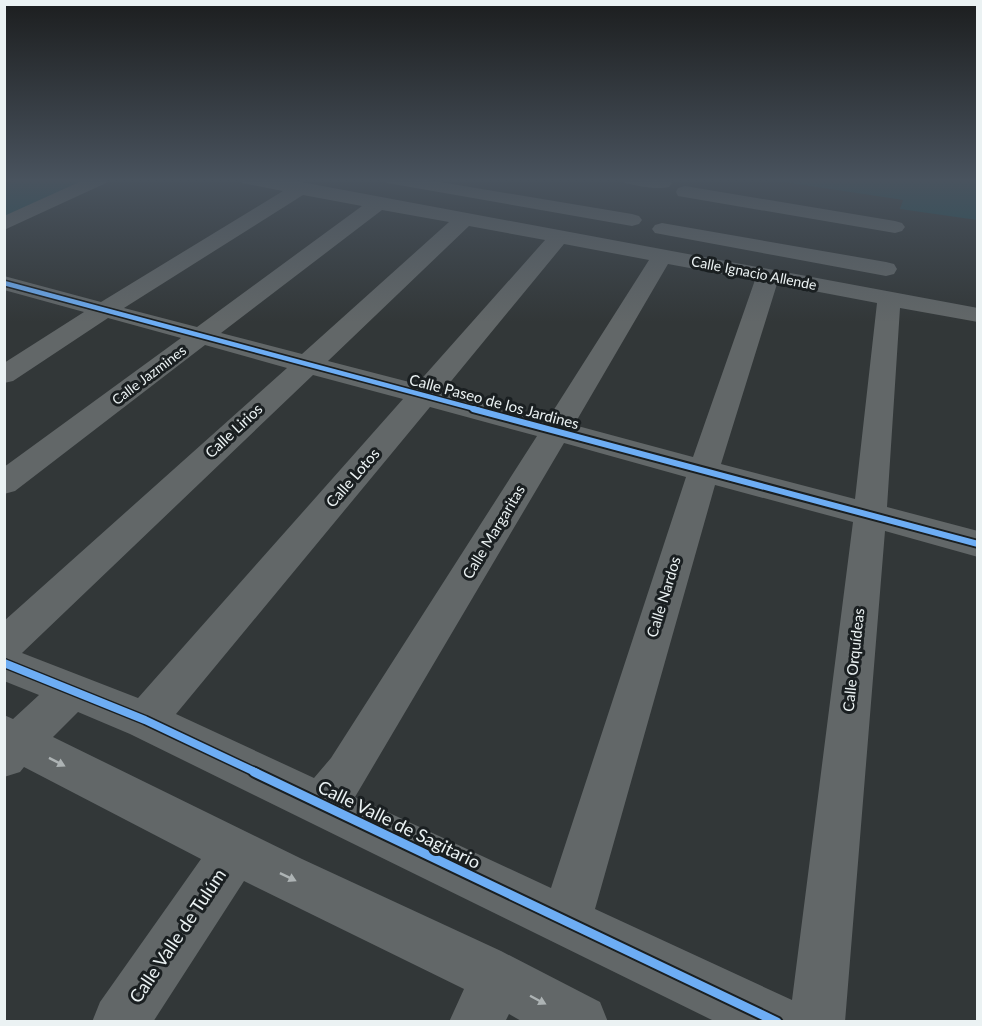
<svg xmlns="http://www.w3.org/2000/svg" width="982" height="1026" viewBox="0 0 982 1026" font-family="Lato,sans-serif">
<style>
.green{fill:#1d4d56}
.lines{fill:none;stroke-linecap:round;stroke-linejoin:round}
.minor{fill:#626768;fill-rule:evenodd}
.cycleway-far3-casing{stroke:#1a1f21;stroke-width:8}
.cycleway-far2-casing{stroke:#1a1f21;stroke-width:10}
.cycleway-far1-casing{stroke:#1a1f21;stroke-width:11}
.cycleway-casing{stroke:#1a1f21;stroke-width:13}
.cycleway-far3{stroke:#6dadf4;stroke-width:4.5}
.cycleway-far2{stroke:#6dadf4;stroke-width:6}
.cycleway-far1{stroke:#6dadf4;stroke-width:8}
.cycleway{stroke:#6dadf4;stroke-width:9}
.oneway{fill:#adb3b4}
.labels{text-anchor:middle;stroke-width:6;stroke-linejoin:round;paint-order:stroke}
.far-street-label{font-size:14px;fill:#ebf2f3;stroke:#1a1f21}
.street-label{font-size:15px;fill:#ebf2f3;stroke:#1a1f21}
.near-street-label{font-size:18px;fill:#ebf2f3;stroke:#1a1f21}
</style>
<rect width="100%" height="100%" fill="#323738"/>
<g class="green">
<path d="M 20,179 L 91,179 L 5,220 L 5,185 Z"/>
<path d="M 764,179 L 977,179 L 977,220 L 900,209 L 903,200 Z"/>
</g>
<g class="lines">
<g class="minor">
<path d="M 86,179 L 109,179 L 106,183 L 4,230 L 4,216 Z"/>
<path d="M 239,179 L 275,179 L 301,182 L 978,308 L 978,322 L 900,308 L 887,507 L 978,531 L 978,557 L 885,531 L 845,1022 L 716,1022 L 130,734 L 78,712 L 53,737 L 302,859 L 501,951 L 600,1002 L 608,1022 L 523,1022 L 509,1014 L 505,1022 L 449,1022 L 464,989 L 244,881 L 153,1022 L 92,1022 L 100,1002 L 201,859 L 24,767 L 20,772 L 4,777 L 4,715 L 13,719 L 39,695 L 4,681 L 4,621 L 287,368 L 205,345 L 15,491 L 4,494 L 4,467 L 181,338 L 108,318 L 13,381 L 4,383 L 4,363 L 84,312 L 4,290 L 4,276 L 101,302 L 283,191 L 242,183 ZM 303,195 L 362,206 L 197,327 L 124,308 ZM 382,210 L 449,222 L 302,354 L 221,333 ZM 469,226 L 545,240 L 417,384 L 328,361 ZM 564,244 L 649,260 L 548,419 L 443,391 ZM 668,264 L 755,280 L 693,457 L 574,425 ZM 777,284 L 877,303 L 855,499 L 721,464 ZM 313,375 L 403,399 L 138,698 L 22,653 ZM 430,407 L 537,436 L 331,758 L 314,778 L 176,714 ZM 564,443 L 686,477 L 551,888 L 355,797 ZM 715,485 L 853,522 L 792,1000 L 595,909 Z"/>
<path d="M 384,179 L 422,179 L 632,214 L 639,216 L 642,220 L 639,224 L 632,226 L 393,184 L 387,183 Z"/>
<path d="M 622,179 L 667,179 L 672,183 L 669,187 C 656,190 638,186 625,183 Z"/>
<path d="M 685,186 L 895,221 L 902,223 L 905,227 L 902,231 L 895,233 L 678,196 L 676,192 L 678,188 Z"/>
<path d="M 662,223 L 886,262 L 894,264 L 897,269 L 894,274 L 886,276 L 655,233 L 652,229 L 655,225 Z"/>
</g>
<g class="cycleway-far3-casing">
<path id="cycleway-far3" d="M 4,283 L 479,410"/>
</g>
<g class="cycleway-far2-casing">
<path id="cycleway-far2" d="M 473,409 L 978,544"/>
</g>
<g class="cycleway-far1-casing">
<path id="cycleway-far1" d="M 4,663 L 145,720 L 257,773"/>
</g>
<g class="cycleway-casing">
<path id="cycleway" d="M 254,772 L 777,1022"/>
</g>
<use href="#cycleway-far3" class="cycleway-far3"/>
<use href="#cycleway-far2" class="cycleway-far2"/>
<use href="#cycleway-far1" class="cycleway-far1"/>
<use href="#cycleway" class="cycleway"/>
</g>
<defs><path id="oneway-solid" d="M-6-.8H1V-3.2L6.5 0L1 3.2V.8H-6Z" transform="scale(1.5)"/></defs>
<g class="oneway">
<use href="#oneway-solid" transform="translate(57 762) rotate(27)"/>
<use href="#oneway-solid" transform="translate(288 877) rotate(26)"/>
<use href="#oneway-solid" transform="translate(538 1000) rotate(28)"/>
</g>
<linearGradient id="sky" x2="0" y2="1"><stop stop-color="#1c1e1f"/><stop offset="0.56" stop-color="#49535e"/><stop offset="1" stop-color="#49535e" stop-opacity="0"/></linearGradient>
<rect width="982" height="322" fill="url(#sky)"/>
<g class="labels">
<g class="far-street-label">
<text transform="translate(754 273) rotate(11)" y="5">Calle Ignacio Allende</text>
<text transform="translate(149 375) rotate(-37)" y="5">Calle Jazmines</text>
</g>
<g class="street-label">
<text transform="translate(494 402) rotate(15)" y="5">Calle Paseo de los Jardines</text>
<text transform="translate(234 431) rotate(-43)" y="5">Calle Lirios</text>
<text transform="translate(353 478) rotate(-49)" y="5">Calle Lotos</text>
<text transform="translate(494 532) rotate(-59)" y="5">Calle Margaritas</text>
<text transform="translate(664 597) rotate(-73)" y="5">Calle Nardos</text>
<text transform="translate(854 660) rotate(-84)" y="5">Calle Orquídeas</text>
</g>
<g class="near-street-label">
<text transform="translate(399 825) rotate(26)" y="6">Calle Valle de Sagitario</text>
<text transform="translate(178 936) rotate(-56)" y="6">Calle Valle de Tulúm</text>
</g>
</g>
<rect width="982" height="1026" fill="none" stroke="#ebf2f3" stroke-width="12"/>
</svg>
